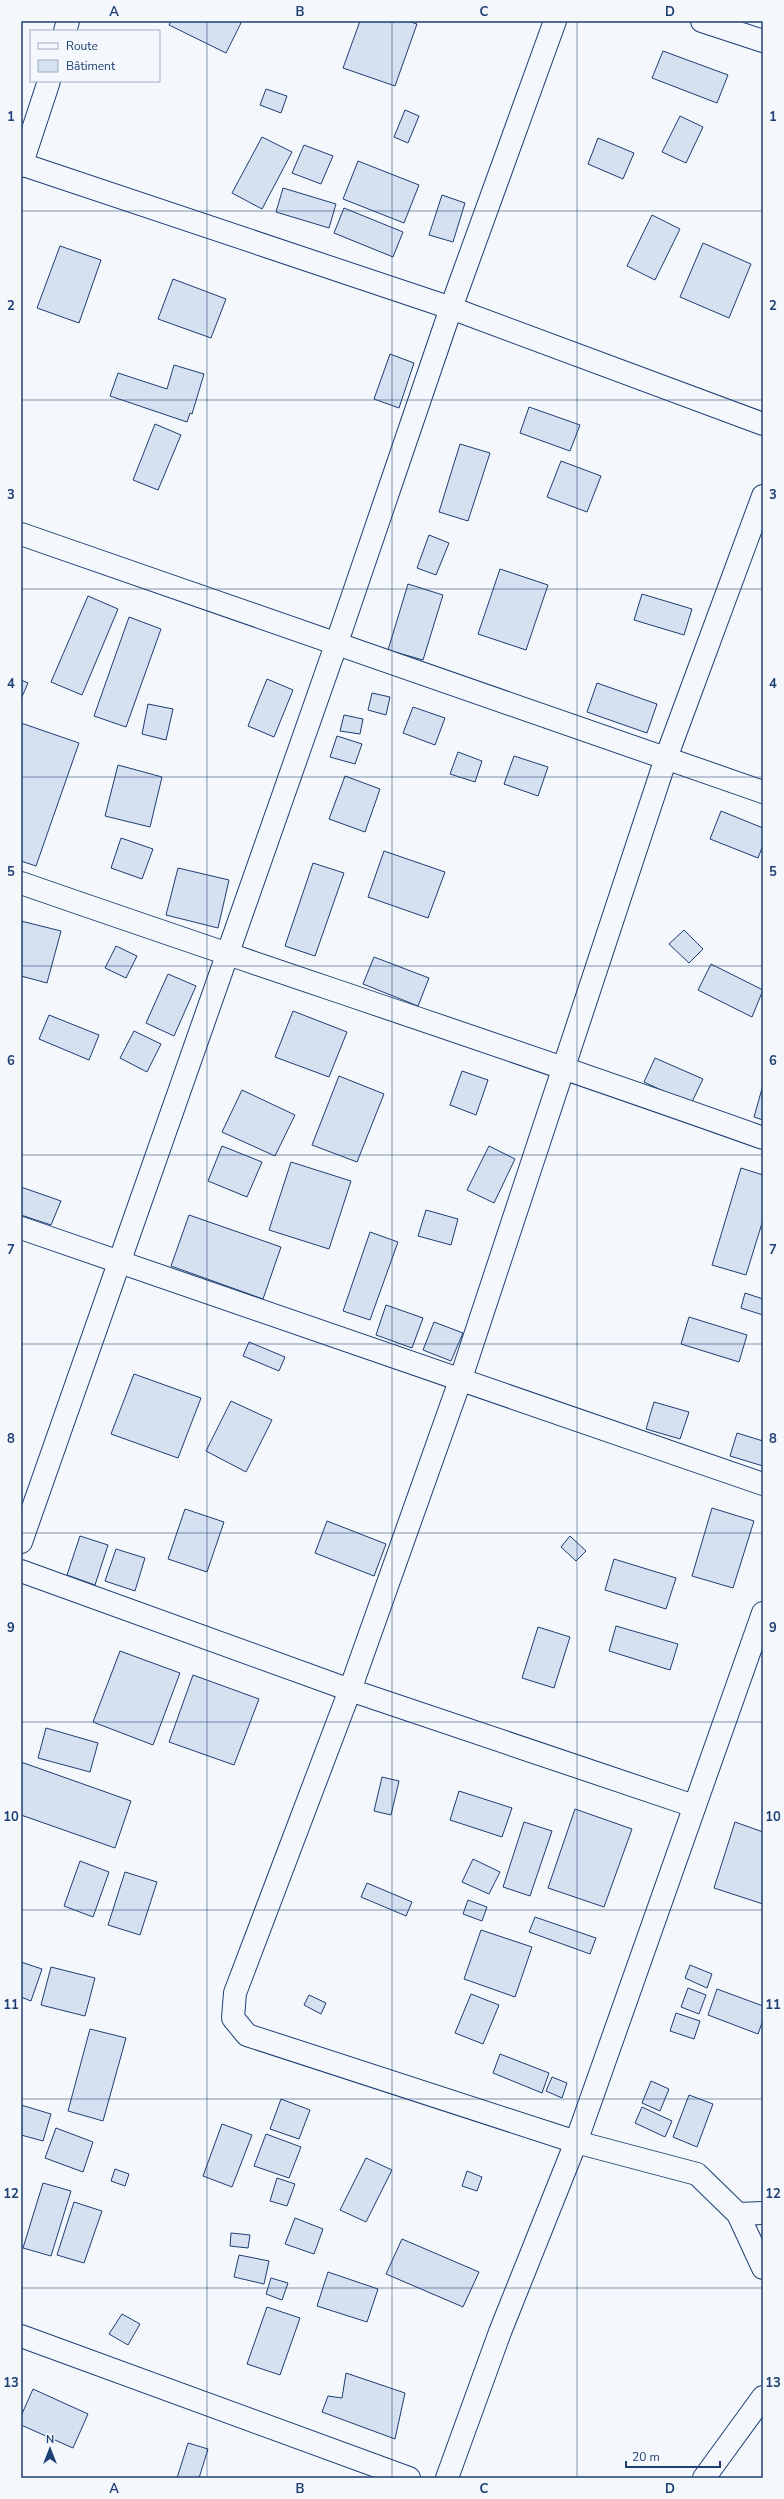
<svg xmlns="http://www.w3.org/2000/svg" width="784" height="2499" viewBox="0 0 784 2499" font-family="'Nunito Sans',sans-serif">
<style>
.building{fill:#d5e0f0;stroke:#1d3f73}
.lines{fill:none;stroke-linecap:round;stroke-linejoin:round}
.minor-casing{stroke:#1d3f73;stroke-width:24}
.minor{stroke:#f4f7fb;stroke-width:22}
.grid{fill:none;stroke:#1d3f73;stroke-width:1;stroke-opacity:0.55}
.neatline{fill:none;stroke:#1d3f73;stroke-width:1.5}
.grid-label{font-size:13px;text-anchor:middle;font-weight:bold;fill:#1d3f73}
</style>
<rect width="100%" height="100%" fill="#f4f7fb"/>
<g class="building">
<path d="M 171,21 L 238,21 L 241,23 L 226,53 L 169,25 Z"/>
<path d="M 360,21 L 408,21 L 417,24 L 395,86 L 343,68 Z"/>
<path d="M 663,51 L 728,75 L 717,103 L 652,78 Z"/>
<path d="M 266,89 L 287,96 L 281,113 L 260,105 Z"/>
<path d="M 405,110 L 419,116 L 408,143 L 394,137 Z"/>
<path d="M 680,116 L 703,127 L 686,163 L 662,152 Z"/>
<path d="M 262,137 L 292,152 L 262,209 L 232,193 Z"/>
<path d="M 598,138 L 634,153 L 623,179 L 588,164 Z"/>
<path d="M 304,145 L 333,156 L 321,184 L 292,173 Z"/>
<path d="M 358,161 L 419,185 L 404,223 L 343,199 Z"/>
<path d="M 283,188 L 336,204 L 329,228 L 276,212 Z"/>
<path d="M 442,195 L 465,203 L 453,242 L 429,235 Z"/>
<path d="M 344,208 L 403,232 L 393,257 L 334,233 Z"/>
<path d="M 652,215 L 680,229 L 655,280 L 627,266 Z"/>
<path d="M 703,243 L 751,264 L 729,318 L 680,297 Z"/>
<path d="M 60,246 L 101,260 L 79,323 L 37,308 Z"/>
<path d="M 173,279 L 226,299 L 211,338 L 158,319 Z"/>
<path d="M 390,354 L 414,363 L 399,408 L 374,399 Z"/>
<path d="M 174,365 L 204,374 L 192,414 L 190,413 L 187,422 L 110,396 L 118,373 L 167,389 Z"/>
<path d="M 529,407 L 580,425 L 570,451 L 520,433 Z"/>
<path d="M 155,424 L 181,435 L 158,490 L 133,480 Z"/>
<path d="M 460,444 L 490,453 L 468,521 L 439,512 Z"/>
<path d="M 561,461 L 601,476 L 587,512 L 547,497 Z"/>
<path d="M 429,535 L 449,543 L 436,575 L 417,568 Z"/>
<path d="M 500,569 L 548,585 L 526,650 L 478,634 Z"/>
<path d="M 408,584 L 443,595 L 423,660 L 388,650 Z"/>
<path d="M 642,594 L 692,609 L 684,635 L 634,620 Z"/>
<path d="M 88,596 L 118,609 L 82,695 L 51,682 Z"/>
<path d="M 129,617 L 161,629 L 126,727 L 94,716 Z"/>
<path d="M 267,679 L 293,690 L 274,737 L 248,726 Z"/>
<path d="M 21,680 L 28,683 L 21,699 Z"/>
<path d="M 597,683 L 657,704 L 647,733 L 587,712 Z"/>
<path d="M 372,693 L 390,697 L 386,715 L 368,710 Z"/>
<path d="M 148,704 L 173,709 L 166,740 L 142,734 Z"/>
<path d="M 413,707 L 445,718 L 435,745 L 403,733 Z"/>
<path d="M 344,715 L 363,719 L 360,734 L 340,731 Z"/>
<path d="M 21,723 L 79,743 L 36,866 L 21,861 Z"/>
<path d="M 337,736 L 362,744 L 355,764 L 330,757 Z"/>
<path d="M 458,752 L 482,761 L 475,782 L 450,774 Z"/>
<path d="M 514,756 L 548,767 L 538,796 L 504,784 Z"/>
<path d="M 118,765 L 162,777 L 150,827 L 105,816 Z"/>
<path d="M 345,776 L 380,789 L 365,832 L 329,819 Z"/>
<path d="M 721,811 L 763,828 L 763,845 L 758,858 L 710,839 Z"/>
<path d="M 121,838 L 153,849 L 142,879 L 111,868 Z"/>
<path d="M 384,851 L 445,872 L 428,918 L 368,897 Z"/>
<path d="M 313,863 L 344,873 L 315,956 L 285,946 Z"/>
<path d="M 178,868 L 229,880 L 218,928 L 166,915 Z"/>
<path d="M 21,921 L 61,931 L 47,983 L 21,976 Z"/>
<path d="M 684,930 L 703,949 L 689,963 L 669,944 Z"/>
<path d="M 116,946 L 137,956 L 126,978 L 105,968 Z"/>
<path d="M 374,957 L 429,978 L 418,1006 L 363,984 Z"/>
<path d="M 711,964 L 763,990 L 752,1017 L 698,990 Z"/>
<path d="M 168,974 L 196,986 L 174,1036 L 146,1023 Z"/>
<path d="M 293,1011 L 347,1032 L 329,1077 L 275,1057 Z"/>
<path d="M 49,1015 L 99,1035 L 89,1060 L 39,1039 Z"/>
<path d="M 134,1031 L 161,1044 L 147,1072 L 120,1058 Z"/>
<path d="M 655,1058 L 703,1079 L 691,1104 L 644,1082 Z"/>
<path d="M 462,1071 L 488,1080 L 476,1115 L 450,1105 Z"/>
<path d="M 339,1076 L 384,1094 L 357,1162 L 312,1145 Z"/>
<path d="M 763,1085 L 763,1120 L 754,1117 Z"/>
<path d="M 242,1090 L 295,1115 L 275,1156 L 222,1132 Z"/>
<path d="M 222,1146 L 262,1162 L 247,1197 L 208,1181 Z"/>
<path d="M 489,1146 L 515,1159 L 494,1203 L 467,1190 Z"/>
<path d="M 291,1162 L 351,1181 L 329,1249 L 269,1230 Z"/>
<path d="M 741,1168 L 763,1175 L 763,1220 L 746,1275 L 712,1265 Z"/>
<path d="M 21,1187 L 61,1201 L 51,1225 L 21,1215 Z"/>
<path d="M 426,1210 L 458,1219 L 451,1245 L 418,1236 Z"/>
<path d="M 189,1215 L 281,1247 L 263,1299 L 171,1266 Z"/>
<path d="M 370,1232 L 398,1242 L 370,1320 L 343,1311 Z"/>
<path d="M 745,1293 L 763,1299 L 763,1315 L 741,1308 Z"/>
<path d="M 386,1305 L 423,1318 L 412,1348 L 376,1335 Z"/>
<path d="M 689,1317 L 747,1335 L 739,1362 L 681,1344 Z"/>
<path d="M 434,1322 L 463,1333 L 451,1361 L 423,1350 Z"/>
<path d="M 249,1342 L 285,1357 L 279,1371 L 243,1356 Z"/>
<path d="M 134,1374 L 201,1398 L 178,1458 L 111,1434 Z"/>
<path d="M 231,1401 L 272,1420 L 246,1472 L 206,1451 Z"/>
<path d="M 654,1402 L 689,1412 L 680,1439 L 646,1429 Z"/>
<path d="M 737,1433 L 763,1441 L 763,1466 L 730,1456 Z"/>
<path d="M 712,1508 L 754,1521 L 733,1588 L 692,1576 Z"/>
<path d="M 185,1509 L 224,1522 L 207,1572 L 168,1559 Z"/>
<path d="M 327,1521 L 386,1544 L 374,1576 L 315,1553 Z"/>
<path d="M 80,1536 L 108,1545 L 95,1585 L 67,1575 Z"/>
<path d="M 570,1536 L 586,1551 L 576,1561 L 561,1547 Z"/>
<path d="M 116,1549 L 145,1558 L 135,1591 L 105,1581 Z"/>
<path d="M 614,1559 L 676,1578 L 666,1609 L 605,1590 Z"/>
<path d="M 616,1626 L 678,1644 L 670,1670 L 609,1651 Z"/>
<path d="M 538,1627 L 570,1637 L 554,1688 L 522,1678 Z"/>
<path d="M 120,1651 L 180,1673 L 153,1745 L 93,1722 Z"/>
<path d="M 193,1675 L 259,1699 L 234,1765 L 169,1742 Z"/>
<path d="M 46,1728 L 98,1743 L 90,1772 L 38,1758 Z"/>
<path d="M 21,1762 L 131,1801 L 115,1848 L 21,1815 Z"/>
<path d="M 382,1777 L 399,1781 L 391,1815 L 374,1811 Z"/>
<path d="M 459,1791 L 512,1808 L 502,1837 L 450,1820 Z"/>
<path d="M 575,1809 L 632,1829 L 604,1907 L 548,1888 Z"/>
<path d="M 524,1822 L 552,1831 L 530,1896 L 503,1887 Z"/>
<path d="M 735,1822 L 763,1832 L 763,1904 L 714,1888 Z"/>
<path d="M 473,1859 L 500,1872 L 489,1894 L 462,1882 Z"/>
<path d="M 80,1861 L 109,1872 L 93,1917 L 64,1906 Z"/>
<path d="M 125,1872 L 157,1882 L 140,1935 L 108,1925 Z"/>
<path d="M 367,1883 L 412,1902 L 406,1916 L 361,1897 Z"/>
<path d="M 468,1900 L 487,1907 L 482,1921 L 463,1914 Z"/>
<path d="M 535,1917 L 596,1938 L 590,1954 L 529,1932 Z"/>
<path d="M 481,1930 L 532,1947 L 515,1997 L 464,1979 Z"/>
<path d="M 21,1962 L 42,1969 L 31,2001 L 21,1997 Z"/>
<path d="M 690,1965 L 712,1974 L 707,1988 L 685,1978 Z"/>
<path d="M 51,1967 L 95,1978 L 85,2016 L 41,2005 Z"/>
<path d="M 688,1988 L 706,1995 L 699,2014 L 681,2007 Z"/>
<path d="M 717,1989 L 763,2006 L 763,2020 L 758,2034 L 708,2015 Z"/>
<path d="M 471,1994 L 499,2005 L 483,2044 L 455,2033 Z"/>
<path d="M 309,1995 L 326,2003 L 321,2014 L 304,2005 Z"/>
<path d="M 676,2013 L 700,2021 L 694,2039 L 670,2031 Z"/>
<path d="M 90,2029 L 126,2038 L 103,2121 L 68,2111 Z"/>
<path d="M 500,2054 L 549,2073 L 542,2093 L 493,2073 Z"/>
<path d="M 552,2077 L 567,2083 L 562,2098 L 546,2091 Z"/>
<path d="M 651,2081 L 669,2089 L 660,2111 L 642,2103 Z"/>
<path d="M 689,2095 L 713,2104 L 697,2147 L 673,2137 Z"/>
<path d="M 281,2099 L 310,2110 L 299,2139 L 270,2129 Z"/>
<path d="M 21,2105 L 51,2114 L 43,2141 L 21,2135 Z"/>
<path d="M 642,2107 L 672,2121 L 665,2137 L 635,2123 Z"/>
<path d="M 222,2124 L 252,2135 L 232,2187 L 203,2176 Z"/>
<path d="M 56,2128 L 93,2142 L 83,2172 L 45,2158 Z"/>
<path d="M 266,2134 L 301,2147 L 289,2178 L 254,2166 Z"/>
<path d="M 366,2158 L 392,2170 L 366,2222 L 340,2210 Z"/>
<path d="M 115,2169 L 129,2174 L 125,2186 L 111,2181 Z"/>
<path d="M 467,2171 L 482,2177 L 477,2191 L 462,2186 Z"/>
<path d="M 277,2178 L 295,2184 L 287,2206 L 270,2201 Z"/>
<path d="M 43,2183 L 71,2191 L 51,2256 L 23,2248 Z"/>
<path d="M 74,2202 L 102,2211 L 84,2263 L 57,2255 Z"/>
<path d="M 295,2218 L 323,2229 L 314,2254 L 285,2244 Z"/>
<path d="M 231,2233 L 250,2235 L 248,2248 L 230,2246 Z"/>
<path d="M 402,2239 L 479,2272 L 463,2307 L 386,2274 Z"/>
<path d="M 239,2255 L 269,2261 L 264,2284 L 234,2277 Z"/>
<path d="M 328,2272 L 378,2289 L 367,2322 L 317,2306 Z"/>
<path d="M 271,2278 L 288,2283 L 282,2300 L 266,2294 Z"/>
<path d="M 267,2307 L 300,2318 L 280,2375 L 247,2364 Z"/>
<path d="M 122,2314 L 140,2324 L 128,2345 L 109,2334 Z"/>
<path d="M 346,2373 L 405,2393 L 395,2439 L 322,2412 L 328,2396 L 342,2398 Z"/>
<path d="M 33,2389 L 88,2414 L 73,2448 L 21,2425 L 21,2416 Z"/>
<path d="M 188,2443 L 208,2449 L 199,2478 L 177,2478 Z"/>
</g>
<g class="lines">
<g class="minor-casing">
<g id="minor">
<path d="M 702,21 L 763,41"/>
<path d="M 65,31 L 68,21"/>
<path d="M 21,164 L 451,308 L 763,424"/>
<path d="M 21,166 L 49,81"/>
<path d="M 763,496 L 666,758 L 461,1378 L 350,1690 L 235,1993 L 233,2018 L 247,2035 L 576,2142 L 697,2174 L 738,2214 L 763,2268"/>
<path d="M 21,534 L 763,792"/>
<path d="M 21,883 C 268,969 517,1050 763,1138"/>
<path d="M 21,1228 L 763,1484"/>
<path d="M 21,1542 L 336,645 L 451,308 L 555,21"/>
<path d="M 21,1571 L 350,1690 L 694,1806"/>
<path d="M 738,2214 L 763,2213"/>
<path d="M 21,2336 L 409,2478"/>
<path d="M 447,2478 L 500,2332 L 576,2142 L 763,1613"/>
<path d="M 704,2478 L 763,2397"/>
</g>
</g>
<use href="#minor" class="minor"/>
</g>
<path class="grid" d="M 207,21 L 207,2478M 392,21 L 392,2478M 577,21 L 577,2478M 21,211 L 763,211M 21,400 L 763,400M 21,589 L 763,589M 21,777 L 763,777M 21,966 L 763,966M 21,1155 L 763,1155M 21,1344 L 763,1344M 21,1533 L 763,1533M 21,1722 L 763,1722M 21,1910 L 763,1910M 21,2099 L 763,2099M 21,2288 L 763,2288"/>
<rect width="784" height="2499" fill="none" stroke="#f4f7fb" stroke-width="44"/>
<rect x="30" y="30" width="130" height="52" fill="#f4f7fb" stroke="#9eadc5"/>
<rect x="38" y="43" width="20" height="6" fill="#f4f7fb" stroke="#9eadc5"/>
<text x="66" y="50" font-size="12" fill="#1d3f73">Route</text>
<rect x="38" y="60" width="20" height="12" fill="#d5e0f0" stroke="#9eadc5"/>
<text x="66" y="70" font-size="12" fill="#1d3f73">Bâtiment</text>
<g transform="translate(50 2449)" stroke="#f4f7fb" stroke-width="3" paint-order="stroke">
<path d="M0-3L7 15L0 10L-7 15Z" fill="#1d3f73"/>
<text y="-6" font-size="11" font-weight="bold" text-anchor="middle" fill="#1d3f73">N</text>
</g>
<path d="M626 2461v6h94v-6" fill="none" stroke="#1d3f73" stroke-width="2"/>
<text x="632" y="2461" font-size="12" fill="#1d3f73" stroke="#f4f7fb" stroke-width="3" paint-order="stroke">20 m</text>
<rect x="22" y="22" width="740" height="2455" class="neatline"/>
<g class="grid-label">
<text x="114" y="16">A</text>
<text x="300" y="16">B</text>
<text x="484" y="16">C</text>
<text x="670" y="16">D</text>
<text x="11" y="121">1</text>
<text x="773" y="121">1</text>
<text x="11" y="310">2</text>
<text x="773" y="310">2</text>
<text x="11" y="499">3</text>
<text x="773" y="499">3</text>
<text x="11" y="688">4</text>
<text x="773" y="688">4</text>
<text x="11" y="876">5</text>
<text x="773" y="876">5</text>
<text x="11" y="1065">6</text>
<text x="773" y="1065">6</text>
<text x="11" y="1254">7</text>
<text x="773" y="1254">7</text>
<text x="11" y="1443">8</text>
<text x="773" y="1443">8</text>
<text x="11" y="1632">9</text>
<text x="773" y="1632">9</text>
<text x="11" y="1821">10</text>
<text x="773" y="1821">10</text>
<text x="11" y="2009">11</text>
<text x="773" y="2009">11</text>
<text x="11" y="2198">12</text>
<text x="773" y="2198">12</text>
<text x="11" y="2387">13</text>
<text x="773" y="2387">13</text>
<text x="114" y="2493">A</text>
<text x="300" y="2493">B</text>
<text x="484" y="2493">C</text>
<text x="670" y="2493">D</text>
</g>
</svg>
